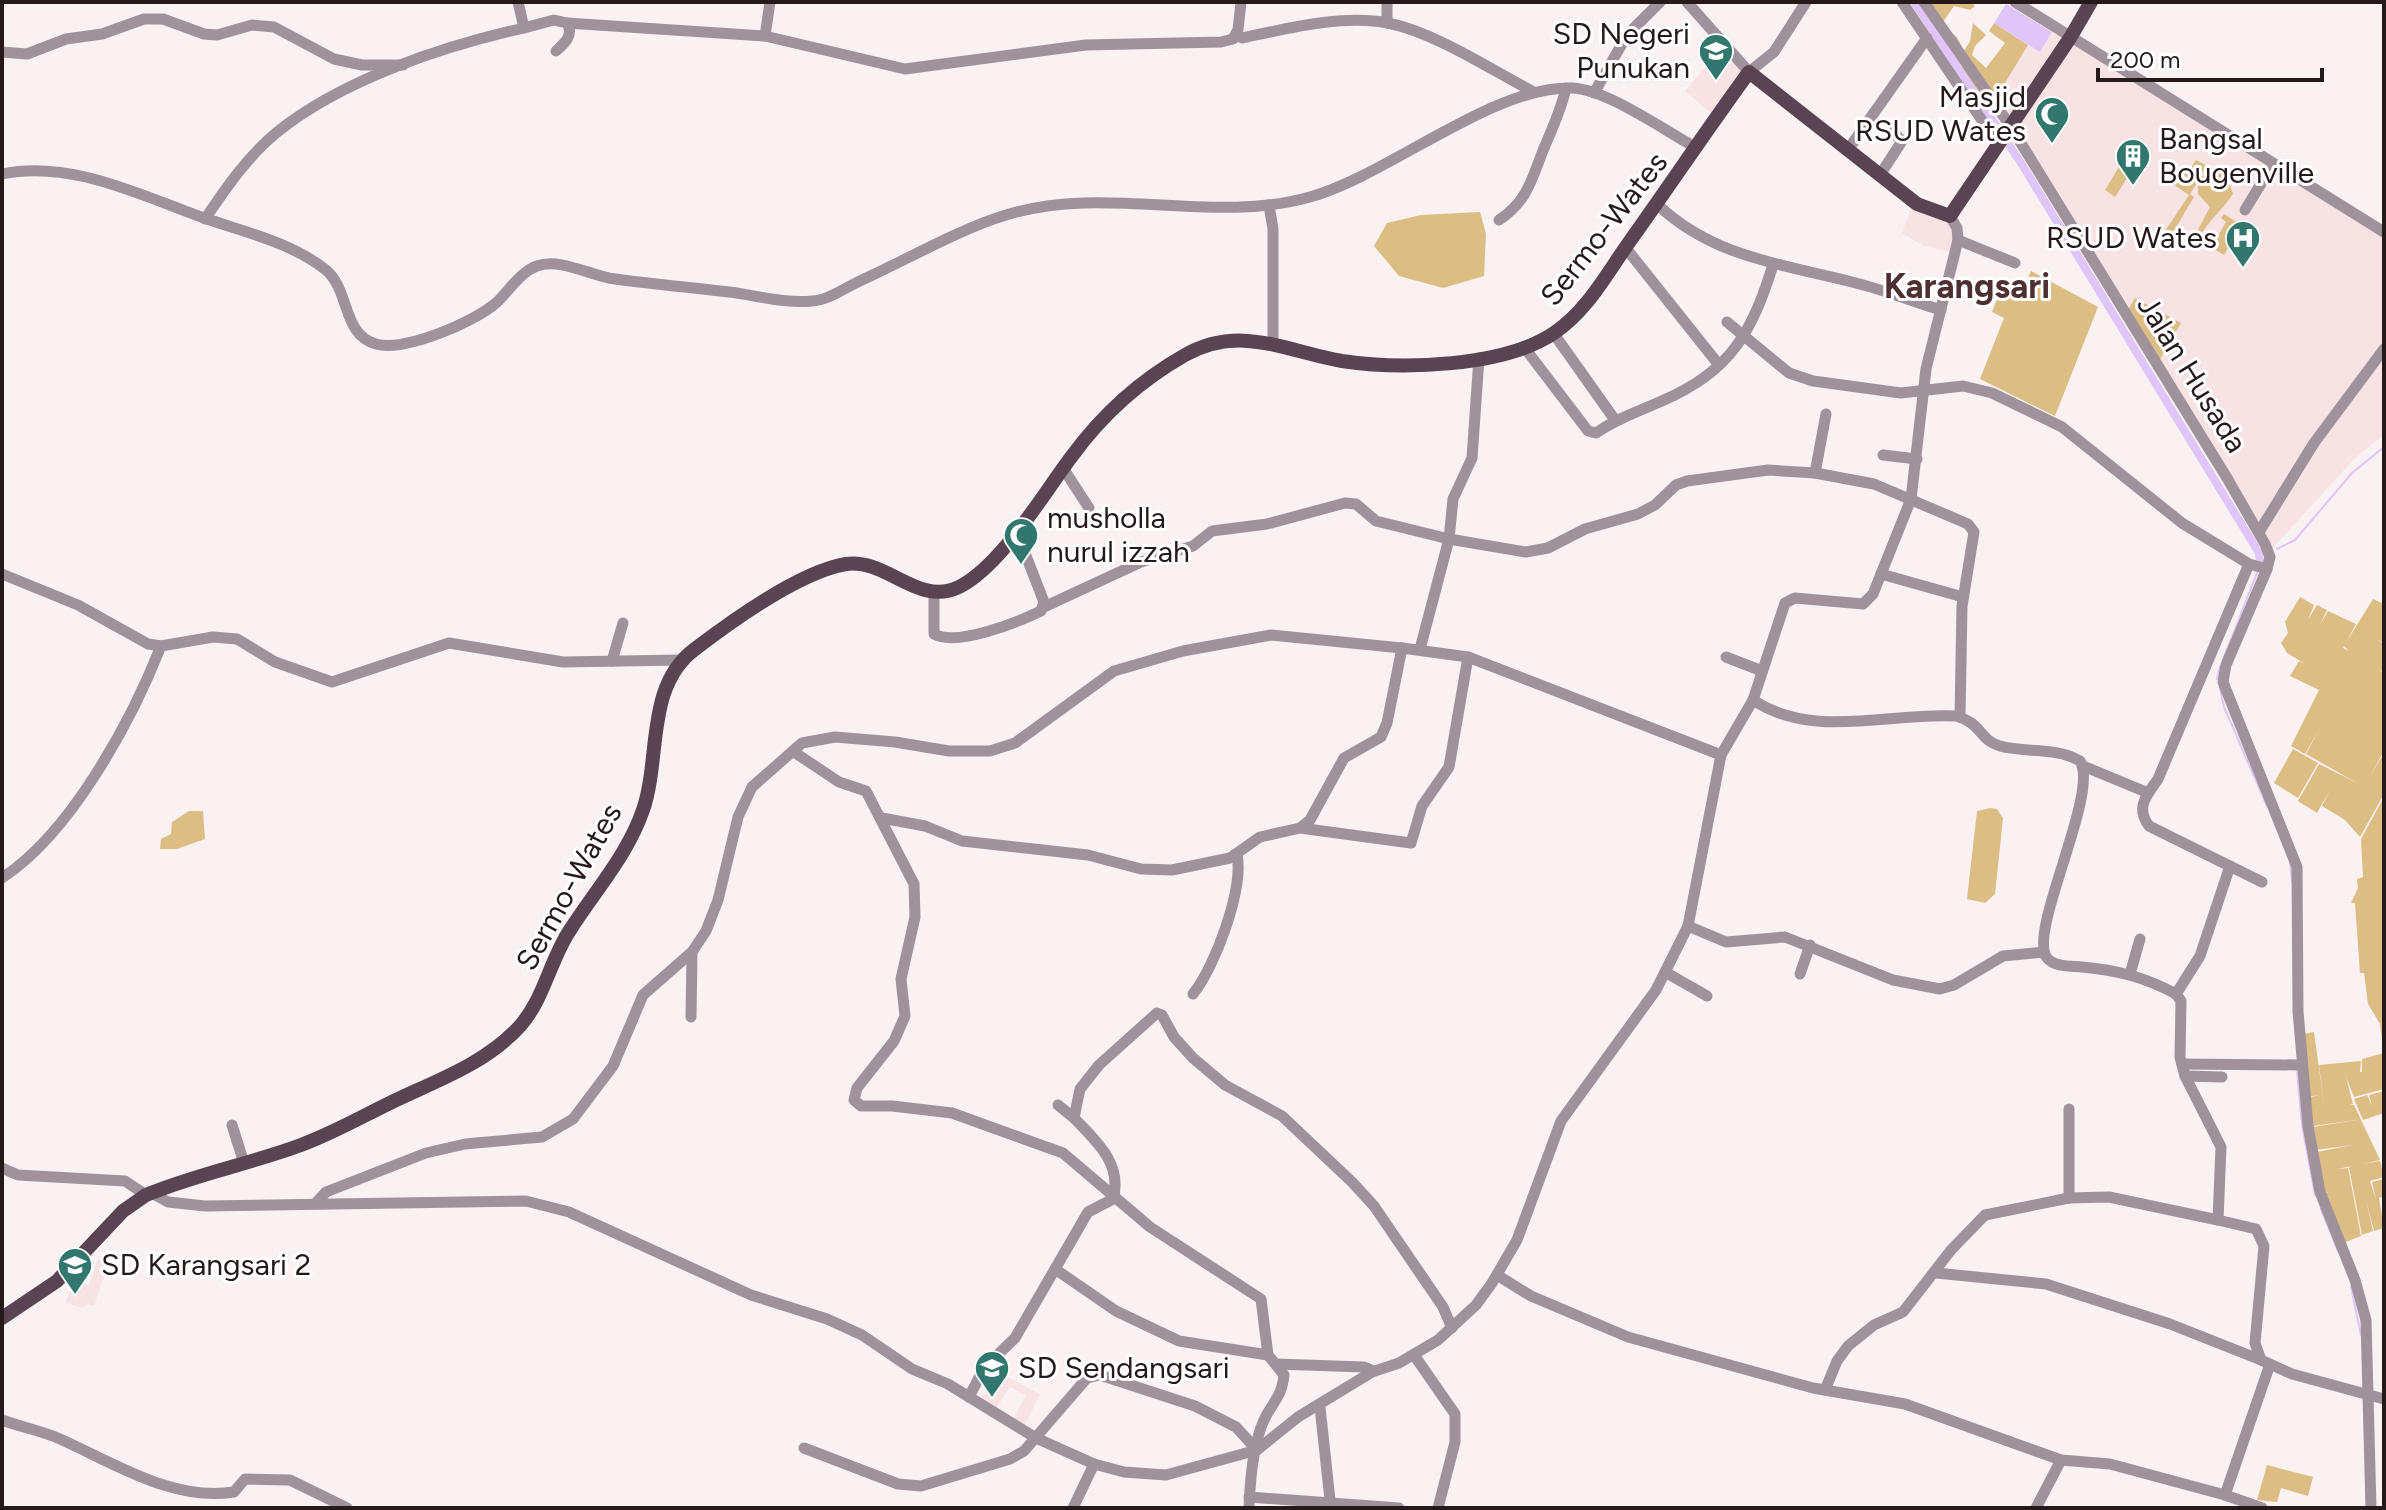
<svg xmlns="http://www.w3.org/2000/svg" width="2386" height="1510" viewBox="0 0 2386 1510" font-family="Figtree,sans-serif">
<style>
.built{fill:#f7e3e4}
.green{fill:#dcbd84}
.water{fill:#dfc5f8}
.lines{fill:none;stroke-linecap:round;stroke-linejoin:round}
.stream{stroke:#dfc5f8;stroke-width:2}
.canal{stroke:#dfc5f8;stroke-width:8}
.minor{stroke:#a0929a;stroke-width:11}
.major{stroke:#5b4452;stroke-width:14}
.labels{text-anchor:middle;stroke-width:6;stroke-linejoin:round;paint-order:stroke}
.poi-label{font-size:30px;fill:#261919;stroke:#fff;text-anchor:start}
.street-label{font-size:30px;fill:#261919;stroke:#fff}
.quarter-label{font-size:34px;font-weight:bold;fill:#4e3032;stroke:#fff}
</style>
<rect width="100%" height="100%" fill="#faf1f2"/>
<g class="built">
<path d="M 2052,32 L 2066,42 L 2069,39 L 2384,231 L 2384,435 L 2356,457 L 2269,552 L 2018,133 L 2017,121 L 2011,127 L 1994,103 L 2028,45 L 2040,51 Z"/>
<path d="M 1723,46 L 1746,71 L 1715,116 L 1685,91 Z"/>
<path d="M 1914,202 L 1957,228 L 1950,252 L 1924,246 L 1902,233 Z"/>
<path d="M 99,1256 L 109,1261 L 94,1306 L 86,1304 L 84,1308 L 65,1303 L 74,1281 L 89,1285 Z"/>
<path d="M 998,1372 L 1040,1394 L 1024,1427 L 1012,1421 L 1026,1396 L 1010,1387 L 995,1410 L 980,1402 Z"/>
</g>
<g class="green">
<path d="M 1922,2 L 1971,2 L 1975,6 L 1970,10 L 1954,6 L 1941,25 L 1957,37 L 1964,51 L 1970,41 L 1973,23 L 1986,35 L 1975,46 L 1972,55 L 1986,68 L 2005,43 L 1989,31 L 1994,23 L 2028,45 L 1996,98 L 1989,103 L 1964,74 L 1961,62 Z"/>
<path d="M 2125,157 L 2136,164 L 2115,197 L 2105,190 Z"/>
<path d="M 2196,160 L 2206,165 L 2200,178 L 2208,172 L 2226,174 L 2233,194 C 2223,209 2212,217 2202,233 L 2215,241 L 2226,222 L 2221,218 L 2224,214 L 2241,225 L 2224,255 L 2194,237 L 2210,207 L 2198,194 L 2198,181 L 2190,194 L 2194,197 L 2166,244 L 2159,240 L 2189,195 L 2174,185 L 2177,180 L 2182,183 L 2187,177 L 2182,173 L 2185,168 L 2189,171 Z"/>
<path d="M 1480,212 L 1486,234 L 1484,276 L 1443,288 L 1399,276 L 1374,246 L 1387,223 L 1421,215 Z"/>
<path d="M 2031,271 L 2098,307 L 2055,416 L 1980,379 L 2004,318 L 1992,312 L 2003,284 L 2021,293 Z"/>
<path d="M 2135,298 L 2181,323 L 2159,361 L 2128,310 Z"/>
<path d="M 2300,597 L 2314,605 L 2308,620 L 2317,605 L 2327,610 L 2320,625 L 2328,611 L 2356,624 L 2343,648 L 2349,651 L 2344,646 L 2373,599 L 2384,604 L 2384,643 L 2376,639 L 2384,644 L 2384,672 L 2378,669 L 2384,673 L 2384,751 L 2370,776 L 2384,753 L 2384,794 L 2360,837 L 2345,820 L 2322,806 L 2330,790 L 2317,813 L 2298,801 L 2319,764 L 2357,783 L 2306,754 L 2320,728 L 2305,754 L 2291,746 L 2319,690 L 2290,676 L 2299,661 L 2307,665 L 2287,653 L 2281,643 L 2288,633 L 2285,622 Z"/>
<path d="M 2293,749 L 2318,763 L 2298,798 L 2274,783 Z"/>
<path d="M 2384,797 L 2384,1089 L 2354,1097 L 2346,1077 L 2353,1104 L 2350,1105 L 2354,1105 L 2380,1160 L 2363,1164 L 2380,1161 L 2384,1177 L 2370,1181 L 2376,1199 L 2372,1182 L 2384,1179 L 2384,1196 L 2379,1198 L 2384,1228 L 2374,1231 L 2366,1200 L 2373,1231 L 2362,1235 L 2349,1167 L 2352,1166 L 2337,1169 L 2348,1168 L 2361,1236 L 2343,1243 L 2325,1193 L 2328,1192 L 2324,1192 L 2317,1152 L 2352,1145 L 2316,1150 L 2313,1127 L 2356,1120 L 2313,1126 L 2309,1098 L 2318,1095 L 2309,1097 L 2303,1034 L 2314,1032 L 2325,1111 L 2319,1065 L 2361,1061 L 2360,1072 L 2362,1072 L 2362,1059 L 2384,1053 L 2380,1024 L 2368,1004 L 2364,973 L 2360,973 L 2355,903 L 2351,903 L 2358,888 L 2357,879 L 2363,877 L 2361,839 Z"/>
<path d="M 1990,808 L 1997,809 L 2003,818 L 1995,894 L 1985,903 L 1967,899 L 1977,811 Z"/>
<path d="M 189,811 L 203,811 L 205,839 L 177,849 L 160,849 L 161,839 L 171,834 L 172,822 Z"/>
<path d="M 2384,1091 L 2384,1113 L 2363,1120 L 2354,1099 L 2367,1095 L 2372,1106 L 2369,1095 Z"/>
<path d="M 2267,1465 L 2313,1477 L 2308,1496 L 2281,1488 L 2277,1502 L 2257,1500 Z"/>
</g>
<path class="water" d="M 2006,4 L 2052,32 L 2040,52 L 1994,23 Z"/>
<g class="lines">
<g class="stream">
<path d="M 2277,549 L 2295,540 L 2352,473 L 2384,447"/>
<path d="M 2224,657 L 2257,573"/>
<path d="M 2217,679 L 2220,666"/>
<path d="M 2220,689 L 2224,707 L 2267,806"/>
<path d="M 2290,863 L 2292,881"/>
<path d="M 2297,1071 L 2302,1125 L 2315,1195"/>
<path d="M 2321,1209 L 2338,1251"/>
<path d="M 2351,1287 L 2361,1335"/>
</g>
<path class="canal" d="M 1914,2 L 2021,163 L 2259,553 L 2260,563"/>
<g class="minor">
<path d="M 1387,2 L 1387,23"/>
<path d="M 1687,2 L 1749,72 L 1774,52 L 1806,2"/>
<path d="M 1902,2 L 1998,144"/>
<path d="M 1924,2 L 2011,127 L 2227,478 L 2265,544 L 2270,557 L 2267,569"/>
<path d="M 2015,2 L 2384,232"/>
<path d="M 567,23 L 765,36 L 905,69 L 1086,45 L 1221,42 L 1233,39 L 1238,30 L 1241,2"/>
<path d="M 524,28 L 554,20 L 567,23 C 574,35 565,43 556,51"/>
<path d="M 1236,34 L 1242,38 C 1285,29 1343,14 1388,23 C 1436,33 1488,68 1532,91"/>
<path d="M 765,36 L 770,2"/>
<path d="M 2,52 L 27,54 L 66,39 L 102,34 L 144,19 L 163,19 L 204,34 L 217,35 L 252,25 L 274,27 L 334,59 L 362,65 L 403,65"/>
<path d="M 1594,93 L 1627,35 L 1660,2"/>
<path d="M 1847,151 L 1927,38"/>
<path d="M 2,174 C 71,159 144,197 207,219 C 248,233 292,243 326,270 C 350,290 342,335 376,344 C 405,352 474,322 496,303 C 509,291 520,272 537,266 C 558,258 588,274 609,278 C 648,284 689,287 729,292 C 755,295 785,304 812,301 C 829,300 846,287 862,280 C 906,260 962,228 1006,215 C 1106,184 1211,225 1310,197 C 1391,174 1493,85 1573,88 C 1608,90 1665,131 1697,148"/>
<path d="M 1880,175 L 1902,141 L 1891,130"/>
<path d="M 1269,205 L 1273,229 L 1273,345"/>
<path d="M 1658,205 C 1713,257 1781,264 1852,282 C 1882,289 1911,301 1941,310"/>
<path d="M 2245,210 L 2273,164"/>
<path d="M 205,219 C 226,188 247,157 276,133 C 341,80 443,46 524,28 L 518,2"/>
<path d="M 1499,220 C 1528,201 1532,178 1544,148 C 1553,127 1561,110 1566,88"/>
<path d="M 1958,240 L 2015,263"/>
<path d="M 1625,247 L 1719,365"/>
<path d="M 1727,322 L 1789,373 L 1813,381 L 1901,393 L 1963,386 L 1992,393 L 2062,427 L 2182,523 L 2249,564 L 2267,569 L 2226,665 L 2223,682 L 2297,867 L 2298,1011 L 2308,1126 L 2320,1192 L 2355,1280 L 2366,1320 L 2371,1508"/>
<path d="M 1554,334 L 1615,420"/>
<path d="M 1524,347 L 1588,431 L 1596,433 C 1617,418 1640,411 1664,400 C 1731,371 1752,332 1773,265"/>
<path d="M 1479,358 L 1472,458 L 1453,499 L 1449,539 L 1526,552 L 1548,548 L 1585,529 L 1638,514 L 1655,505 L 1676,485 L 1687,481 L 1768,470 L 1815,473 L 1874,484 L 1968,524 L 1974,532 L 1962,606 L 1960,717"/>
<path d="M 1883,455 L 1917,459"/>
<path d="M 1063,468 L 1089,508"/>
<path d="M 1815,473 L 1826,414"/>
<path d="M 2259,532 L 2314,443 L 2384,349"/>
<path d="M 2249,564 L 2158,779 C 2147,795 2135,807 2149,826 L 2262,882"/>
<path d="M 2,574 L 78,605 L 148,644 L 161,646 L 213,637 L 237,639 L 275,662 L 332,682 L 449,643 L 563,662 L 681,660"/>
<path d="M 1881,574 L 1963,597"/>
<path d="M 934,592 L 934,634 C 957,647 1018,622 1041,611 L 1044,602 L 1016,530"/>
<path d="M 1044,607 L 1141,562 L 1193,546 L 1212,531 L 1267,524 L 1345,503 L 1356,504 L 1376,521 L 1449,539 L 1420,649"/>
<path d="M 1726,657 L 1762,671"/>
<path d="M 612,661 L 623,623"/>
<path d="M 1753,700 C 1813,740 1889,712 1956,716 C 1982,723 1979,740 2000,746 C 2025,753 2057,747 2080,761 C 2100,793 2027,932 2047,958 C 2054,967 2071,966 2082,967 C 2116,970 2145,977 2176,994 L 2181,1001 L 2180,1057 L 2185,1076 L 2221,1147 L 2218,1220 L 2256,1229 L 2264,1246 L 2255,1343 L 2261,1360 L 2292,1374 L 2384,1399"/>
<path d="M 794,752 L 839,782 L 866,791 L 914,884 L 915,917 L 901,979 L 905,1016 L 894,1041 L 857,1088 L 854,1100 L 861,1106 L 892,1106 L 952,1113 L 1063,1153 L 1150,1227 L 1261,1299 L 1268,1355 L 1284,1375 C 1282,1394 1276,1399 1267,1414 C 1253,1439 1250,1480 1249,1508"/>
<path d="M 2083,766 L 2146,792"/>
<path d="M 882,818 L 925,826 L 962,841 L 1088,855 L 1141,869 L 1172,870 L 1230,858 L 1260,837 L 1300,828 L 1310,820 L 1344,758 L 1381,737 L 1387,723 L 1402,648 L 1468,657 L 1721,755"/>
<path d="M 1300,828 L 1411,843 L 1422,806 L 1449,767 L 1468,657"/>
<path d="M 2,878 C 71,833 131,722 161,646"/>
<path d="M 1688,926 L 1726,942 L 1785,937 L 1893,980 L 1940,989 L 1954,985 L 2003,956 L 2044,952"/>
<path d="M 1665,972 L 1707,996"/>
<path d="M 1800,974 L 1810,945"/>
<path d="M 2130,974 L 2140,939"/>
<path d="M 1193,994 C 1215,967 1244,889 1237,854"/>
<path d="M 2176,994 L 2200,956 L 2230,866"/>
<path d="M 691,1017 L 692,952"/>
<path d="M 2182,1064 L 2302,1065"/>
<path d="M 2185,1076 L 2222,1077"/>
<path d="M 1058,1105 L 1074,1118"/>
<path d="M 232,1125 L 244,1163"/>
<path d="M 2,1168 L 18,1175 L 125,1181 L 146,1195"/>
<path d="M 150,1192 L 168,1202 L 205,1206 L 526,1201 L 569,1212 L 751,1295 L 827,1319 L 862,1335 L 912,1369 L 948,1384 L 1036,1438 L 1094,1464 L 1124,1472 L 1166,1475 L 1257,1450 L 1298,1417 L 1372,1372 L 1399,1363 L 1438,1340 L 1476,1305 L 1492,1283 L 1517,1240 L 1561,1121 L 1656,990 L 1688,926 L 1721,755 L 1753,700 L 1785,603 L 1795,598 L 1863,604 L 1873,594 L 1911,499 L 1926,369 L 1958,240 L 1957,228 L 1950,216"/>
<path d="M 2069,1198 L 2069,1109"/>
<path d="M 315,1204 L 326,1192 L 426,1153 L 465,1144 L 542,1137 L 573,1119 L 613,1066 L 643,995 L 692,952 L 706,931 L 718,900 L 738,817 L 752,787 L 802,743 L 835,737 L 895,742 L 949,751 L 990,751 L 1015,743 L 1114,671 L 1183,651 L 1271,635 L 1402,648"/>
<path d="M 1055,1269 L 1116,1311 L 1179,1341 L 1268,1355"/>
<path d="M 1936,1273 L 2046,1284 L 2170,1324 L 2261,1360"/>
<path d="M 1497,1275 L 1531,1296 L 1628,1337 L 1813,1388 L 1905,1404 L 2061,1460 L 2110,1464 L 2225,1495 L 2269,1367"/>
<path d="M 1414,1355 L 1455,1414 L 1455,1442 L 1438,1508"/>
<path d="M 1276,1364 L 1364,1367 L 1374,1371"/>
<path d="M 1825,1390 L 1837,1361 L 1848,1346 L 1874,1325 L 1903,1312 L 1951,1250 L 1985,1215 L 2069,1198 L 2109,1197 L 2218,1220"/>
<path d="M 969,1397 L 984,1368 L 1015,1338 L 1088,1212 L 1113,1199 C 1123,1164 1096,1141 1074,1118 L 1080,1089 L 1099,1065 L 1157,1013 L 1162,1015 L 1174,1037 L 1193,1058 L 1225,1085 L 1282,1116 L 1352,1182 L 1374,1206 L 1443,1307 L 1452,1328"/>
<path d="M 1320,1407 L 1330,1500"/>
<path d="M 2,1420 C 21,1427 42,1431 60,1439 C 114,1463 173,1502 234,1492 L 245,1479 L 290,1480 L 347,1508"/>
<path d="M 804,1448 L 898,1484 L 921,1486 L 1010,1459 L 1024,1451 L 1087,1378 L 1100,1375 L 1195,1406 L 1236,1427 L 1257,1450"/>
<path d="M 2225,1495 L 2262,1508"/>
<path d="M 1249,1497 L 1399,1508"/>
<path d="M 1073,1508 L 1094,1464"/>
<path d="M 2036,1508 L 2061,1460"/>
</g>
<path class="major" d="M 2,1318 L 57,1281 L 123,1211 L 146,1195 C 196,1174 250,1164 301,1145 C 339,1131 373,1110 409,1094 C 449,1076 490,1059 520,1026 C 544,999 550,960 570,930 C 595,891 628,854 643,810 C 661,758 645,686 695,649 C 733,620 799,572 846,564 C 887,558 918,607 959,587 C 1002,565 1043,494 1072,456 C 1102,415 1141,380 1185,355 C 1240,324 1285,351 1342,361 C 1401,370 1504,367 1554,333 C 1588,310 1607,273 1630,241 C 1670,185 1708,128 1749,72 L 1917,204 L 1950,216 L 2070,38 L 2091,2"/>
</g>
<defs>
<g id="school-pin" transform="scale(1.8)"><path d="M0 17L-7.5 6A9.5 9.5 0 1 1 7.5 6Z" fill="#31776d" stroke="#fff"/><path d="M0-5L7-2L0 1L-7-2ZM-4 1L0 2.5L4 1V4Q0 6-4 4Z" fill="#fff"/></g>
<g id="mosque-pin" transform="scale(1.8)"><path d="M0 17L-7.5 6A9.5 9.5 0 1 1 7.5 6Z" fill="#31776d" stroke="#fff"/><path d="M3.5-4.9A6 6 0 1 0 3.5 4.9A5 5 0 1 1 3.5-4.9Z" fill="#fff"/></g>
<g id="building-pin" transform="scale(1.8)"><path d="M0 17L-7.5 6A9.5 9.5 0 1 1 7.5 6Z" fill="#31776d" stroke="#fff"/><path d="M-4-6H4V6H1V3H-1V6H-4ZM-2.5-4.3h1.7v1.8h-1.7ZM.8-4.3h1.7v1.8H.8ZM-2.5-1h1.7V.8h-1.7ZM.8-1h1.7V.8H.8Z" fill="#fff"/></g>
<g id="hospital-pin" transform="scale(1.8)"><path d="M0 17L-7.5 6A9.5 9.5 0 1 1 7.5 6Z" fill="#31776d" stroke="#fff"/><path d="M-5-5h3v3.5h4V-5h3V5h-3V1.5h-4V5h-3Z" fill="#fff"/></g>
</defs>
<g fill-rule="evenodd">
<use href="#school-pin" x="1716" y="51"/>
<use href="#mosque-pin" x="2052" y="114"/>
<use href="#building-pin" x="2133" y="156"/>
<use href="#hospital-pin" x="2243" y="238"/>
<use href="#mosque-pin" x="1021" y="535"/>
<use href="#school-pin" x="75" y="1265"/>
<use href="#school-pin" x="992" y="1368"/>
</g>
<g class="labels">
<g class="poi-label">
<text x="1690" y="44" text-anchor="end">SD Negeri<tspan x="1690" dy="34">Punukan</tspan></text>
<text x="2026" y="107" text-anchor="end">Masjid<tspan x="2026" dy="34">RSUD Wates</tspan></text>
<text x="2159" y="149">Bangsal<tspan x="2159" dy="34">Bougenville</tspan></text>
<text x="2217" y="248" text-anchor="end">RSUD Wates</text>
<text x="1047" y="528">musholla<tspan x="1047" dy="34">nurul izzah</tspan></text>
<text x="101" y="1275">SD Karangsari 2</text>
<text x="1018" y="1378">SD Sendangsari</text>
</g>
<g class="street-label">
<text transform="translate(1604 229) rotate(-52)" y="10">Sermo-Wates</text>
<text transform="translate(2192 374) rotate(58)" y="10">Jalan Husada</text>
<text transform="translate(569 887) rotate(-61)" y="10">Sermo-Wates</text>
</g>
<g class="quarter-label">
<text x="1967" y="298">Karangsari</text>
</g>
</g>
<rect width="2386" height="1510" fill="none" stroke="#261919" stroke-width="8"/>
<path d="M2098 68v12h224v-12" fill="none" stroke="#261919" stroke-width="4"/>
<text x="2110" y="68" font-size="24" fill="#261919" stroke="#ffffff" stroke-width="6" paint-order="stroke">200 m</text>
</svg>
